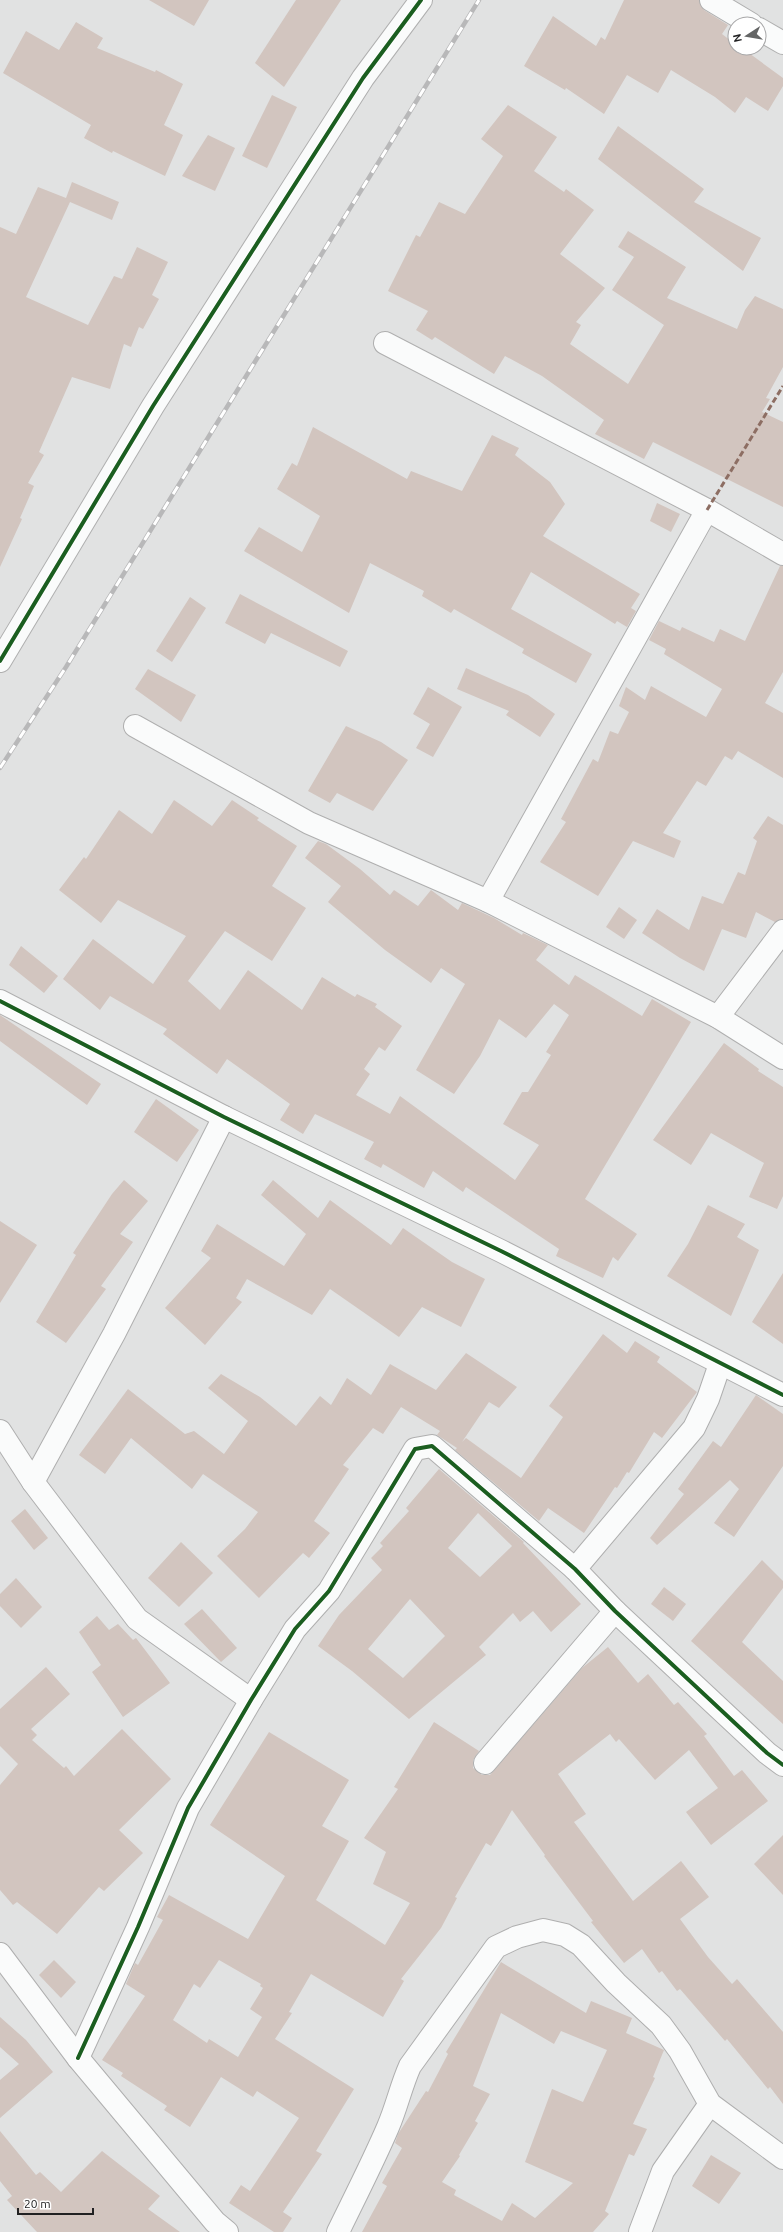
<svg xmlns="http://www.w3.org/2000/svg" width="783" height="2232" viewBox="0 0 783 2232" font-family="Ubuntu,sans-serif">
<style>
.building{fill:#d2c5bf;fill-rule:evenodd}
.lines{fill:none;stroke-linecap:round;stroke-linejoin:round}
.street-casing{stroke:#afafaf;stroke-width:24}
.street{stroke:#fafbfb;stroke-width:22}
.rail-casing{stroke:#b8b8b9;stroke-width:4.5}
.rail{stroke:#fff;stroke-width:3;stroke-dasharray:9;stroke-linecap:butt}
.quiet{stroke:#8d6e63;stroke-width:3;stroke-dasharray:6 3;stroke-linecap:butt}
.cycleway-casing{stroke:#fff;stroke-width:6}
.cycleway{stroke:#1b5e20;stroke-width:4}
</style>
<rect width="100%" height="100%" fill="#e1e2e2"/>
<g class="building">
<path d="M 149,0 L 209,0 L 194,26 Z"/>
<path d="M 296,0 L 341,0 L 284,87 L 255,63 Z"/>
<path d="M 624,0 L 699,0 L 704,10 L 728,25 L 722,34 L 735,44 L 735,48 L 742,48 L 783,78 L 783,86 L 768,111 L 746,97 L 735,113 L 715,97 L 671,70 L 658,93 L 627,75 L 604,114 L 566,88 L 565,90 L 524,66 L 553,16 L 596,46 L 601,37 L 605,40 Z"/>
<path d="M 76,22 L 103,38 L 97,48 L 155,72 L 156,70 L 183,84 L 164,125 L 183,135 L 165,176 L 113,151 L 112,153 L 84,138 L 91,125 L 3,73 L 26,31 L 59,50 Z"/>
<path d="M 272,95 L 297,107 L 267,168 L 242,156 Z"/>
<path d="M 508,105 L 557,137 L 534,171 L 564,192 L 566,189 L 594,210 L 560,254 L 605,288 L 576,322 L 581,325 L 570,344 L 628,384 L 664,325 L 612,290 L 634,257 L 618,247 L 628,231 L 686,267 L 667,298 L 737,329 L 745,310 L 755,296 L 783,309 L 783,367 L 766,398 L 770,399 L 762,412 L 783,422 L 783,507 L 653,442 L 644,459 L 595,434 L 604,420 L 542,376 L 505,356 L 494,374 L 435,337 L 432,340 L 416,330 L 428,311 L 388,291 L 416,235 L 420,237 L 439,202 L 465,214 L 503,156 L 481,139 Z"/>
<path d="M 618,126 L 704,189 L 694,202 L 761,238 L 743,271 L 598,159 Z"/>
<path d="M 208,135 L 235,148 L 215,191 L 182,176 Z"/>
<path d="M 72,182 L 119,202 L 112,220 L 70,202 L 26,297 L 88,325 L 114,276 L 122,279 L 137,247 L 168,262 L 152,295 L 159,299 L 143,329 L 139,327 L 131,347 L 124,344 L 110,389 L 72,377 L 39,452 L 44,455 L 28,483 L 34,486 L 20,518 L 22,519 L 0,567 L 0,227 L 16,234 L 38,187 L 66,198 Z"/>
<path d="M 313,427 L 407,479 L 411,471 L 462,491 L 492,435 L 519,448 L 515,455 L 550,482 L 565,504 L 543,536 L 640,594 L 631,608 L 636,611 L 627,627 L 617,621 L 615,624 L 531,572 L 511,609 L 592,654 L 576,683 L 522,653 L 524,649 L 454,609 L 451,613 L 422,596 L 424,591 L 370,563 L 349,613 L 244,551 L 259,527 L 302,552 L 320,516 L 277,489 L 292,463 L 297,466 Z"/>
<path d="M 657,503 L 680,514 L 671,532 L 650,521 Z"/>
<path d="M 780,566 L 783,566 L 783,672 L 765,703 L 783,713 L 783,778 L 738,751 L 732,760 L 725,756 L 706,786 L 697,781 L 663,833 L 681,841 L 674,858 L 633,841 L 598,896 L 540,862 L 566,822 L 561,819 L 593,759 L 598,762 L 610,731 L 618,734 L 629,712 L 619,706 L 626,687 L 645,700 L 651,686 L 706,717 L 722,689 L 664,654 L 666,649 L 649,640 L 659,621 L 680,631 L 682,627 L 714,642 L 720,629 L 745,641 Z"/>
<path d="M 240,594 L 348,651 L 340,667 L 271,633 L 265,644 L 225,623 Z"/>
<path d="M 190,597 L 206,608 L 172,662 L 156,651 Z"/>
<path d="M 466,668 L 528,695 L 555,714 L 540,737 L 506,715 L 509,711 L 457,689 Z"/>
<path d="M 148,669 L 196,695 L 181,722 L 135,689 Z"/>
<path d="M 428,687 L 462,707 L 433,757 L 416,748 L 430,724 L 413,714 Z"/>
<path d="M 346,726 L 381,742 L 408,760 L 373,811 L 337,793 L 330,803 L 308,791 Z"/>
<path d="M 174,800 L 212,826 L 232,800 L 259,818 L 257,820 L 297,846 L 272,886 L 306,908 L 272,961 L 225,931 L 188,981 L 220,1010 L 248,970 L 302,1010 L 322,977 L 355,997 L 357,994 L 377,1004 L 375,1007 L 402,1026 L 385,1051 L 379,1047 L 364,1069 L 370,1074 L 356,1095 L 390,1114 L 400,1096 L 515,1180 L 539,1145 L 503,1124 L 522,1092 L 528,1092 L 551,1055 L 546,1052 L 569,1015 L 554,1004 L 526,1038 L 499,1019 L 480,1056 L 454,1094 L 416,1070 L 465,984 L 441,968 L 431,983 L 385,950 L 328,902 L 341,886 L 305,858 L 318,841 L 326,844 L 360,869 L 390,895 L 394,890 L 418,906 L 431,890 L 458,910 L 462,903 L 494,918 L 522,935 L 523,933 L 548,945 L 536,960 L 569,985 L 575,975 L 642,1016 L 652,999 L 691,1022 L 585,1199 L 637,1234 L 618,1261 L 613,1257 L 603,1278 L 556,1256 L 559,1249 L 466,1187 L 463,1192 L 433,1171 L 424,1188 L 383,1164 L 381,1168 L 364,1159 L 374,1142 L 315,1114 L 303,1134 L 280,1120 L 290,1104 L 227,1059 L 217,1074 L 163,1034 L 167,1029 L 110,996 L 100,1010 L 63,979 L 93,939 L 153,984 L 186,936 L 118,900 L 101,923 L 59,890 L 84,857 L 86,859 L 119,810 L 152,834 Z"/>
<path d="M 768,816 L 783,825 L 783,919 L 775,922 L 756,912 L 746,938 L 722,929 L 704,971 L 680,958 L 642,933 L 657,909 L 689,930 L 702,896 L 723,904 L 738,872 L 745,875 L 757,841 L 753,838 Z"/>
<path d="M 619,907 L 637,920 L 624,939 L 606,927 Z"/>
<path d="M 21,946 L 58,976 L 44,993 L 9,965 Z"/>
<path d="M 0,1015 L 101,1084 L 87,1105 L 0,1041 Z"/>
<path d="M 724,1043 L 759,1069 L 758,1071 L 783,1087 L 783,1196 L 777,1209 L 749,1197 L 764,1163 L 711,1133 L 691,1165 L 653,1140 Z"/>
<path d="M 156,1099 L 199,1130 L 177,1162 L 134,1132 Z"/>
<path d="M 124,1180 L 148,1201 L 120,1234 L 133,1242 L 101,1286 L 106,1289 L 66,1343 L 36,1322 L 76,1255 L 73,1253 L 112,1194 Z"/>
<path d="M 273,1180 L 318,1218 L 330,1200 L 391,1245 L 403,1228 L 452,1262 L 485,1279 L 461,1327 L 422,1307 L 399,1337 L 330,1289 L 312,1315 L 247,1279 L 236,1298 L 242,1302 L 205,1345 L 165,1308 L 211,1258 L 201,1251 L 217,1224 L 284,1266 L 306,1234 L 261,1195 Z"/>
<path d="M 708,1205 L 745,1224 L 737,1237 L 759,1250 L 731,1316 L 667,1276 L 688,1244 Z"/>
<path d="M 0,1221 L 37,1245 L 0,1303 Z"/>
<path d="M 783,1273 L 783,1344 L 752,1322 Z"/>
<path d="M 603,1334 L 627,1353 L 635,1341 L 660,1357 L 657,1362 L 697,1392 L 662,1438 L 654,1432 L 629,1473 L 627,1472 L 617,1488 L 615,1487 L 584,1533 L 548,1508 L 539,1521 L 455,1450 L 457,1448 L 437,1435 L 440,1431 L 401,1407 L 383,1434 L 373,1428 L 343,1465 L 349,1469 L 314,1521 L 330,1533 L 309,1558 L 303,1553 L 259,1598 L 217,1556 L 245,1529 L 258,1512 L 203,1474 L 192,1489 L 131,1438 L 105,1474 L 79,1455 L 128,1389 L 185,1434 L 194,1431 L 224,1454 L 248,1421 L 208,1388 L 221,1374 L 260,1397 L 296,1426 L 320,1396 L 331,1405 L 347,1378 L 371,1395 L 390,1364 L 436,1390 L 466,1353 L 517,1387 L 499,1408 L 489,1402 L 462,1442 L 466,1438 L 521,1478 L 563,1417 L 549,1406 Z"/>
<path d="M 756,1395 L 783,1414 L 783,1466 L 734,1537 L 714,1523 L 739,1489 L 730,1480 L 657,1545 L 650,1538 L 684,1494 L 678,1489 L 713,1441 L 721,1447 Z"/>
<path d="M 439,1469 L 524,1542 L 523,1543 L 581,1604 L 551,1632 L 533,1611 L 520,1622 L 513,1613 L 479,1647 L 486,1655 L 409,1719 L 352,1671 L 318,1646 L 339,1615 L 382,1570 L 371,1558 L 383,1546 L 380,1543 L 409,1511 L 406,1508 ZM 478,1513 L 512,1546 L 480,1577 L 448,1548 ZM 410,1599 L 445,1636 L 403,1678 L 368,1649 Z"/>
<path d="M 25,1509 L 48,1538 L 34,1550 L 11,1521 Z"/>
<path d="M 181,1542 L 213,1573 L 179,1607 L 148,1578 Z"/>
<path d="M 762,1560 L 783,1581 L 783,1588 L 742,1642 L 783,1681 L 783,1724 L 691,1641 Z"/>
<path d="M 16,1578 L 42,1607 L 21,1628 L 0,1606 L 0,1594 Z"/>
<path d="M 664,1587 L 686,1604 L 673,1621 L 651,1604 Z"/>
<path d="M 202,1609 L 237,1648 L 221,1662 L 184,1624 Z"/>
<path d="M 97,1616 L 109,1630 L 118,1624 L 133,1640 L 136,1638 L 170,1683 L 123,1717 L 92,1672 L 101,1665 L 79,1632 Z"/>
<path d="M 608,1647 L 638,1683 L 648,1674 L 674,1705 L 678,1702 L 707,1734 L 704,1736 L 734,1776 L 742,1770 L 768,1801 L 711,1845 L 686,1812 L 718,1788 L 689,1750 L 655,1780 L 619,1739 L 616,1742 L 610,1734 L 558,1774 L 586,1814 L 574,1822 L 633,1901 L 681,1861 L 709,1897 L 680,1919 L 708,1957 L 732,1984 L 737,1979 L 783,2032 L 783,2104 L 770,2087 L 768,2089 L 727,2039 L 725,2041 L 680,1989 L 677,1991 L 662,1971 L 659,1973 L 642,1949 L 624,1963 L 591,1922 L 593,1921 L 544,1856 L 545,1855 L 512,1810 L 491,1846 L 486,1843 L 455,1897 L 457,1898 L 441,1928 L 401,1979 L 404,1981 L 383,2017 L 311,1974 L 289,2012 L 292,2013 L 275,2039 L 354,2089 L 316,2151 L 322,2154 L 283,2212 L 292,2218 L 283,2232 L 274,2232 L 229,2203 L 241,2185 L 250,2191 L 299,2118 L 257,2091 L 253,2097 L 221,2077 L 190,2127 L 164,2110 L 167,2106 L 121,2076 L 123,2073 L 102,2060 L 145,1996 L 126,1984 L 135,1963 L 138,1965 L 163,1920 L 157,1917 L 169,1895 L 248,1939 L 285,1876 L 210,1825 L 269,1732 L 349,1780 L 322,1826 L 349,1841 L 316,1900 L 385,1945 L 410,1903 L 373,1884 L 386,1852 L 364,1838 L 398,1789 L 394,1787 L 434,1722 L 479,1751 L 473,1760 L 473,1768 L 482,1775 L 490,1775 L 582,1668 ZM 219,1960 L 261,1984 L 260,1986 L 263,1988 L 250,2009 L 262,2017 L 238,2057 L 209,2039 L 207,2043 L 173,2020 L 194,1984 L 200,1988 Z"/>
<path d="M 46,1667 L 70,1694 L 31,1729 L 37,1735 L 32,1740 L 64,1768 L 66,1766 L 74,1776 L 122,1729 L 171,1779 L 119,1830 L 143,1853 L 104,1891 L 99,1887 L 57,1934 L 17,1902 L 13,1905 L 0,1890 L 0,1785 L 18,1764 L 0,1746 L 0,1709 Z"/>
<path d="M 783,1835 L 783,1895 L 754,1864 Z"/>
<path d="M 54,1960 L 76,1982 L 61,1998 L 39,1975 Z"/>
<path d="M 501,1962 L 586,2013 L 591,2001 L 632,2018 L 626,2033 L 664,2050 L 653,2077 L 655,2078 L 633,2124 L 647,2129 L 634,2156 L 629,2154 L 605,2211 L 609,2214 L 593,2232 L 362,2232 L 387,2186 L 382,2183 L 402,2148 L 395,2143 L 398,2134 L 426,2091 L 428,2092 L 448,2054 L 446,2052 ZM 501,2013 L 554,2044 L 561,2031 L 607,2050 L 583,2102 L 552,2089 L 525,2162 L 573,2183 L 535,2218 L 512,2203 L 502,2221 L 454,2195 L 456,2190 L 442,2182 L 460,2156 L 459,2155 L 478,2123 L 475,2121 L 490,2094 L 473,2086 Z"/>
<path d="M 0,2017 L 26,2040 L 53,2072 L 0,2118 L 0,2080 L 19,2064 L 0,2047 Z"/>
<path d="M 0,2131 L 36,2175 L 40,2172 L 61,2192 L 102,2151 L 160,2196 L 148,2209 L 180,2232 L 37,2232 L 7,2200 L 12,2196 L 0,2181 Z"/>
<path d="M 711,2155 L 741,2173 L 719,2204 L 692,2186 Z"/>
</g>
<g class="lines">
<g class="street-casing">
<g id="street">
<path d="M 711,0 L 751,24"/>
<path d="M 759,29 L 783,43"/>
<path d="M 385,343 L 707,510 L 783,554"/>
<path d="M 0,661 L 153,406 L 363,78 L 421,0"/>
<path d="M 135,726 L 309,823 L 488,901 L 718,1017 L 783,1058"/>
<path d="M 488,901 L 707,510"/>
<path d="M 0,1001 L 224,1117 L 501,1251 L 783,1395"/>
<path d="M 718,1017 L 783,931"/>
<path d="M 0,1431 L 33,1482 L 137,1619 L 251,1700"/>
<path d="M 33,1482 L 114,1334 L 224,1117"/>
<path d="M 575,1569 L 694,1428 L 708,1399 L 720,1364"/>
<path d="M 485,1763 L 615,1611"/>
<path d="M 0,1954 L 78,2058 L 215,2222 L 227,2232"/>
<path d="M 78,2058 L 138,1927 L 188,1808 L 251,1700 L 295,1629 L 329,1591 L 415,1449 L 432,1446 L 575,1569 L 615,1611 L 767,1753 L 783,1765"/>
<path d="M 338,2232 C 355,2197 373,2162 388,2127 C 397,2106 401,2086 410,2066 L 496,1947 L 517,1937 L 543,1930 L 565,1935 L 581,1945 L 616,1983 L 661,2025 L 680,2051 L 710,2104 L 783,2158"/>
<path d="M 640,2232 L 663,2171 L 710,2104"/>
</g>
</g>
<use href="#street" class="street"/>
<g class="rail-casing">
<path id="rail" d="M 0,768 L 66,667 L 479,0"/>
</g>
<use href="#rail" class="rail"/>
<path class="quiet" d="M 707,510 L 783,386"/>
<g class="cycleway-casing">
<g id="cycleway">
<path d="M 0,661 L 153,406 L 363,78 L 421,0"/>
<path d="M 0,1001 L 224,1117 L 501,1251 L 783,1395"/>
<path d="M 78,2058 L 138,1927 L 188,1808 L 251,1700 L 295,1629 L 329,1591 L 415,1449 L 432,1446 L 575,1569 L 615,1611 L 767,1753 L 783,1765"/>
</g>
</g>
<use href="#cycleway" class="cycleway"/>
</g>
<g transform="translate(747 36) rotate(258)"><circle r="19" fill="#ffffff" stroke="#a6a6a7"/>
<path d="M0-3L7 15L0 10L-7 15Z" fill="#646565"/>
<text y="-6" font-size="11" font-weight="bold" text-anchor="middle" fill="#212122">N</text>
</g>
<path d="M18 2208v6h75v-6" fill="none" stroke="#212122" stroke-width="2"/>
<text x="24" y="2208" font-size="12" fill="#212122" stroke="#ffffff" stroke-width="3" paint-order="stroke">20 m</text>
</svg>
